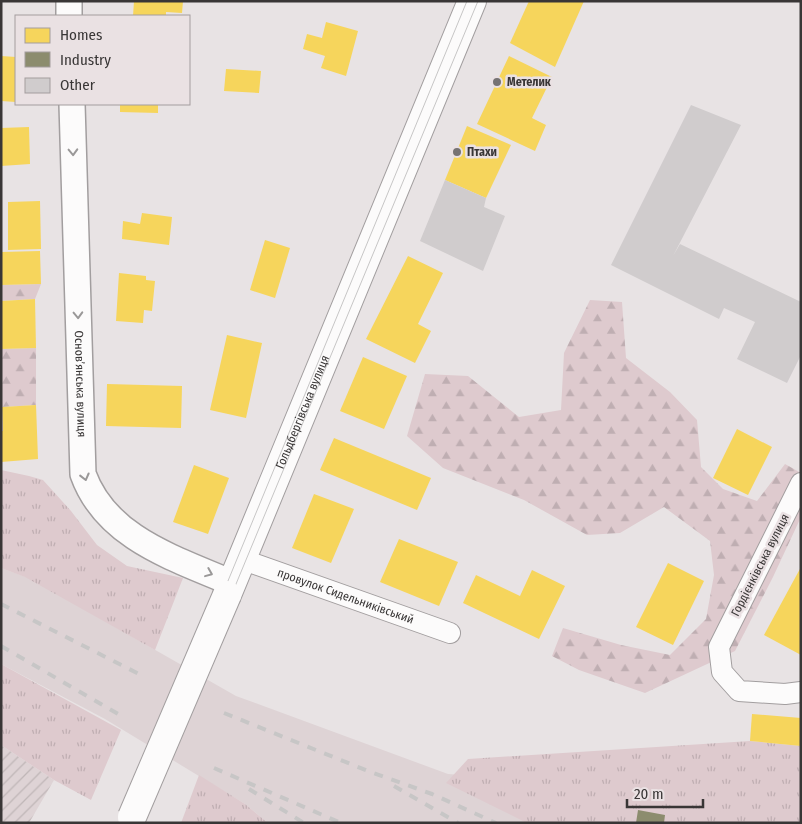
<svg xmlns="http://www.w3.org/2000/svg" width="802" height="824" viewBox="0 0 802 824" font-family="'Fira Sans Condensed',sans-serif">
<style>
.built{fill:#ded3d5}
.industrial{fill:url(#industrial-furrows)}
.grass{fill:url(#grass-tufts)}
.forest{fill:url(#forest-firs)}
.homes{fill:#f6d55c}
.industry{fill:#8c8c6e}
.building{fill:#d0cccd}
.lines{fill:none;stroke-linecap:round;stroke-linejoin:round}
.minor-casing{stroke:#a29e9f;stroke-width:22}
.tertiary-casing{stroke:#a29e9f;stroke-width:28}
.primary-casing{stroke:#a29e9f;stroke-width:30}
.minor{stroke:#fcfbfb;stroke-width:20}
.tertiary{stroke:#fcfbfb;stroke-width:25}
.primary{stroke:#fcfbfb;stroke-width:28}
.tram{stroke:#c7c6c6;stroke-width:1}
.rail{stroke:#c7c6c6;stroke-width:4;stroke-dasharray:9 9;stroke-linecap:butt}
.primary-bridge-casing{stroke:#a29e9f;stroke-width:30;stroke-linecap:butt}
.primary-bridge{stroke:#fcfbfb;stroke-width:28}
.oneway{stroke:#9a9898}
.poi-dot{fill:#767373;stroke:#eae1e3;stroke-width:2}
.labels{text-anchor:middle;stroke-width:5;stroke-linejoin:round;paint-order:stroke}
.poi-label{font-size:12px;font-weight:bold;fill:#393636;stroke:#eae1e3;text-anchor:start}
.street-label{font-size:12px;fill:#393636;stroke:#eae1e3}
</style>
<defs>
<pattern id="industrial-furrows" width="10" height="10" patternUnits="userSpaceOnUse" patternTransform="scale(1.25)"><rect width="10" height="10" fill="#ded3d5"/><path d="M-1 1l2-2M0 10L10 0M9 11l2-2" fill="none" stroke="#bfb6b7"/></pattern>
<pattern id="grass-tufts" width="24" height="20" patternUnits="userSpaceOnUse" patternTransform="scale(1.25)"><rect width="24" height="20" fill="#decace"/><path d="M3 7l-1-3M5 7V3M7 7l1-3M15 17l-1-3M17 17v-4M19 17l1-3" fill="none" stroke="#bfaeb2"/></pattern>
<pattern id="forest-firs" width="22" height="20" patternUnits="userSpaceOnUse" patternTransform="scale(1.25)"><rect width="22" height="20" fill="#decace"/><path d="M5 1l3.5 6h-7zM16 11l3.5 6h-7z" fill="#bfaeb2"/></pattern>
</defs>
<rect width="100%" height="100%" fill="#e8e3e4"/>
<path class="built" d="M 1,568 L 29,578 L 236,696 L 448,774 L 752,796 L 801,823 L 268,823 L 245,804 L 105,719 L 1,664 Z"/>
<path class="industrial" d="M 1,745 L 54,780 L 29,823 L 1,823 Z"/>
<g class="grass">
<path d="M 1,470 L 29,476 L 43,480 L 71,511 L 97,545 L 127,566 L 183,578 L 155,650 L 25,577 L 1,568 Z"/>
<path d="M 1,664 L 121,730 L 91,800 L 54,780 L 1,745 Z"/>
<path d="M 750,741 L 801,746 L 801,823 L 527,823 L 446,783 L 468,759 Z"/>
<path d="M 199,775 L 245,804 L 268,823 L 181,823 Z"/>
</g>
<g class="forest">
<path d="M 41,284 L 35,299 L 1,301 L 1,285 Z"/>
<path d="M 590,300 L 622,302 L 626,358 L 670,392 L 697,420 L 701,467 L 723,489 L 757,501 L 785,464 L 801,473 L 801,517 L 773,577 L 735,651 L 645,693 L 579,670 L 552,656 L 563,628 L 621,645 L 670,655 L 706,619 L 714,575 L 710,541 L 664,507 L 620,533 L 587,535 L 524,500 L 443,468 L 407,436 L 425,374 L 468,376 L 519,417 L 561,410 L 564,353 Z"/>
<path d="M 36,348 L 36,405 L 2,407 L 3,431 L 1,431 L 1,349 Z"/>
</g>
<g class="homes">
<path d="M 134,1 L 183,1 L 182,13 L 166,12 L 166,16 L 133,16 Z"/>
<path d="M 529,1 L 584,1 L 555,67 L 510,43 Z"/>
<path d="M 326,22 L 358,31 L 346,76 L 321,68 L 325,56 L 303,49 L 307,34 L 322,38 Z"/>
<path d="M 1,56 L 16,57 L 16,102 L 1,101 Z"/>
<path d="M 509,56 L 552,77 L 532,118 L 546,125 L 535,151 L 477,124 Z"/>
<path d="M 226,69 L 261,71 L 259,93 L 224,91 Z"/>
<path d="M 120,104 L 158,104 L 158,113 L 120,112 Z"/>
<path d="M 467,126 L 511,145 L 486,198 L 445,180 Z"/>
<path d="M 29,127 L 30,164 L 1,166 L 1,128 Z"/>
<path d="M 40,201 L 41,249 L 8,250 L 8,202 Z"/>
<path d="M 142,213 L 172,217 L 169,245 L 122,239 L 123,221 L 140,224 Z"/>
<path d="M 265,240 L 290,248 L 275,298 L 250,290 Z"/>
<path d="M 40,251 L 41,284 L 1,285 L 1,252 Z"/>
<path d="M 408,256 L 443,273 L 418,324 L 431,331 L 415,363 L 366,339 Z"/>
<path d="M 119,273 L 146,276 L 146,280 L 155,281 L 152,311 L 144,310 L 143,323 L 116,321 Z"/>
<path d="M 35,299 L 36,348 L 1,349 L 1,301 Z"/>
<path d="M 227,335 L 262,343 L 246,418 L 210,410 Z"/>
<path d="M 363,357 L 407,376 L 384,429 L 340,411 Z"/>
<path d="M 107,384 L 182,386 L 181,428 L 106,426 Z"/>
<path d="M 36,405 L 38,459 L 1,462 L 1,431 L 3,431 L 2,407 Z"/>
<path d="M 737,429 L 772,447 L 748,495 L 713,478 Z"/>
<path d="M 334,438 L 431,478 L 417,510 L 320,470 Z"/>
<path d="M 194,465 L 229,478 L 208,534 L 173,522 Z"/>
<path d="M 314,494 L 354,509 L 331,563 L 292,548 Z"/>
<path d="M 399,539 L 458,562 L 439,606 L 380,582 Z"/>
<path d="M 668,563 L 704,581 L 673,645 L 636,627 Z"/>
<path d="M 801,567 L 801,655 L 764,635 Z"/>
<path d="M 532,570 L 565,586 L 539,639 L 463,603 L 476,575 L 520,596 Z"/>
<path d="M 752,714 L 801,718 L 801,746 L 750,741 Z"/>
</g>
<path class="industry" d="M 638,810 L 665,815 L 664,823 L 636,823 Z"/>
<g class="building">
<path d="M 691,105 L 741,125 L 673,256 L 680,244 L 801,302 L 801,355 L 787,383 L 737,359 L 755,322 L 724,308 L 719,319 L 611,265 Z"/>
<path d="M 445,180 L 486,198 L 484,207 L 505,216 L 483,271 L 420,241 Z"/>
</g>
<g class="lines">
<g class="minor-casing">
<g id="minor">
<path d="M 801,483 L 719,647 L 722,672 L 739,691 L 785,694 L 801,692"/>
<path id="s1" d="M 241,559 L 450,633"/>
</g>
</g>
<g class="tertiary-casing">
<g id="tertiary">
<path d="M 69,1 L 69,16"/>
<path id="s2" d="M 72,104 L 83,474 C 106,538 174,558 232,583"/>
</g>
</g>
<g class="primary-casing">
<g id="primary">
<path id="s3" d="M 227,595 L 472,1"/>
</g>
</g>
<use href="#minor" class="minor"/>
<use href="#tertiary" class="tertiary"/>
<use href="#primary" class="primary"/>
<g class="tram">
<path d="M 124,823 L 223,593 L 467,1"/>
<path d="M 135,823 L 236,584 L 478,1"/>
</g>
<g class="rail">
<path d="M 1,604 L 143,676"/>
<path d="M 1,646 L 125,718"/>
<path d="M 224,713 L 368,771 L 432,794 L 496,823"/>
<path d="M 214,768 L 341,823"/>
<path d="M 394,786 L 458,823"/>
<path d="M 249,789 L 304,823"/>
</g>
<g class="primary-bridge-casing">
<path id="primary-bridge" d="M 132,817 L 227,595"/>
</g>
<use href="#primary-bridge" class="primary-bridge"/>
</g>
<defs><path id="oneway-chevron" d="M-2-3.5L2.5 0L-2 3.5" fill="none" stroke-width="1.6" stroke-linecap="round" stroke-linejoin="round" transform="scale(1.25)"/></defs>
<g class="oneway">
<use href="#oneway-chevron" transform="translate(73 152) rotate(88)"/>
<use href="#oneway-chevron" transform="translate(78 315) rotate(88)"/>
<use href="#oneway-chevron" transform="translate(85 477) rotate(76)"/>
<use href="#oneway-chevron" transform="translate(209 573) rotate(22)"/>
</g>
<g class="poi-dot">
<circle cx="497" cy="82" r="5"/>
<circle cx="457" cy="152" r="5"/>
</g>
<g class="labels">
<g class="poi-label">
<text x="507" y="86">Метелик</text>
<text x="467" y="156">Птахи</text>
</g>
<g class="street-label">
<text dy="4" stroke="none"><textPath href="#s2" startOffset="280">Основ’янська вулиця</textPath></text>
<text dy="4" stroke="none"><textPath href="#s3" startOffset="198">Гольдбергівська вулиця</textPath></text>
<text transform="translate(760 565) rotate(-63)" y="4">Гордієнківська вулиця</text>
<text dy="4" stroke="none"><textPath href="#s1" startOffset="111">провулок Сидельниківський</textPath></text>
</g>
</g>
<rect width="802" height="824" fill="none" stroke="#393636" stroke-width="5"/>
<rect x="15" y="15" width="175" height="90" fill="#eae1e3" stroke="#a39d9e"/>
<rect x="25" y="28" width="25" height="15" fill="#f6d55c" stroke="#a39d9e"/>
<text x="60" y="40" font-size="15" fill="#393636">Homes</text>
<rect x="25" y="52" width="25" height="15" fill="#8c8c6e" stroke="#a39d9e"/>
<text x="60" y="65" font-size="15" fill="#393636">Industry</text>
<rect x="25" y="78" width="25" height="15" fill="#d0cccd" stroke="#a39d9e"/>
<text x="60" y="90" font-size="15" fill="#393636">Other</text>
<path d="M627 799v8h76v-8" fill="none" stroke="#393636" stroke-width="2.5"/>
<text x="634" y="799" font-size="15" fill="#393636" stroke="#eae1e3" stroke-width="4" paint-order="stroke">20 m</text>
</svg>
